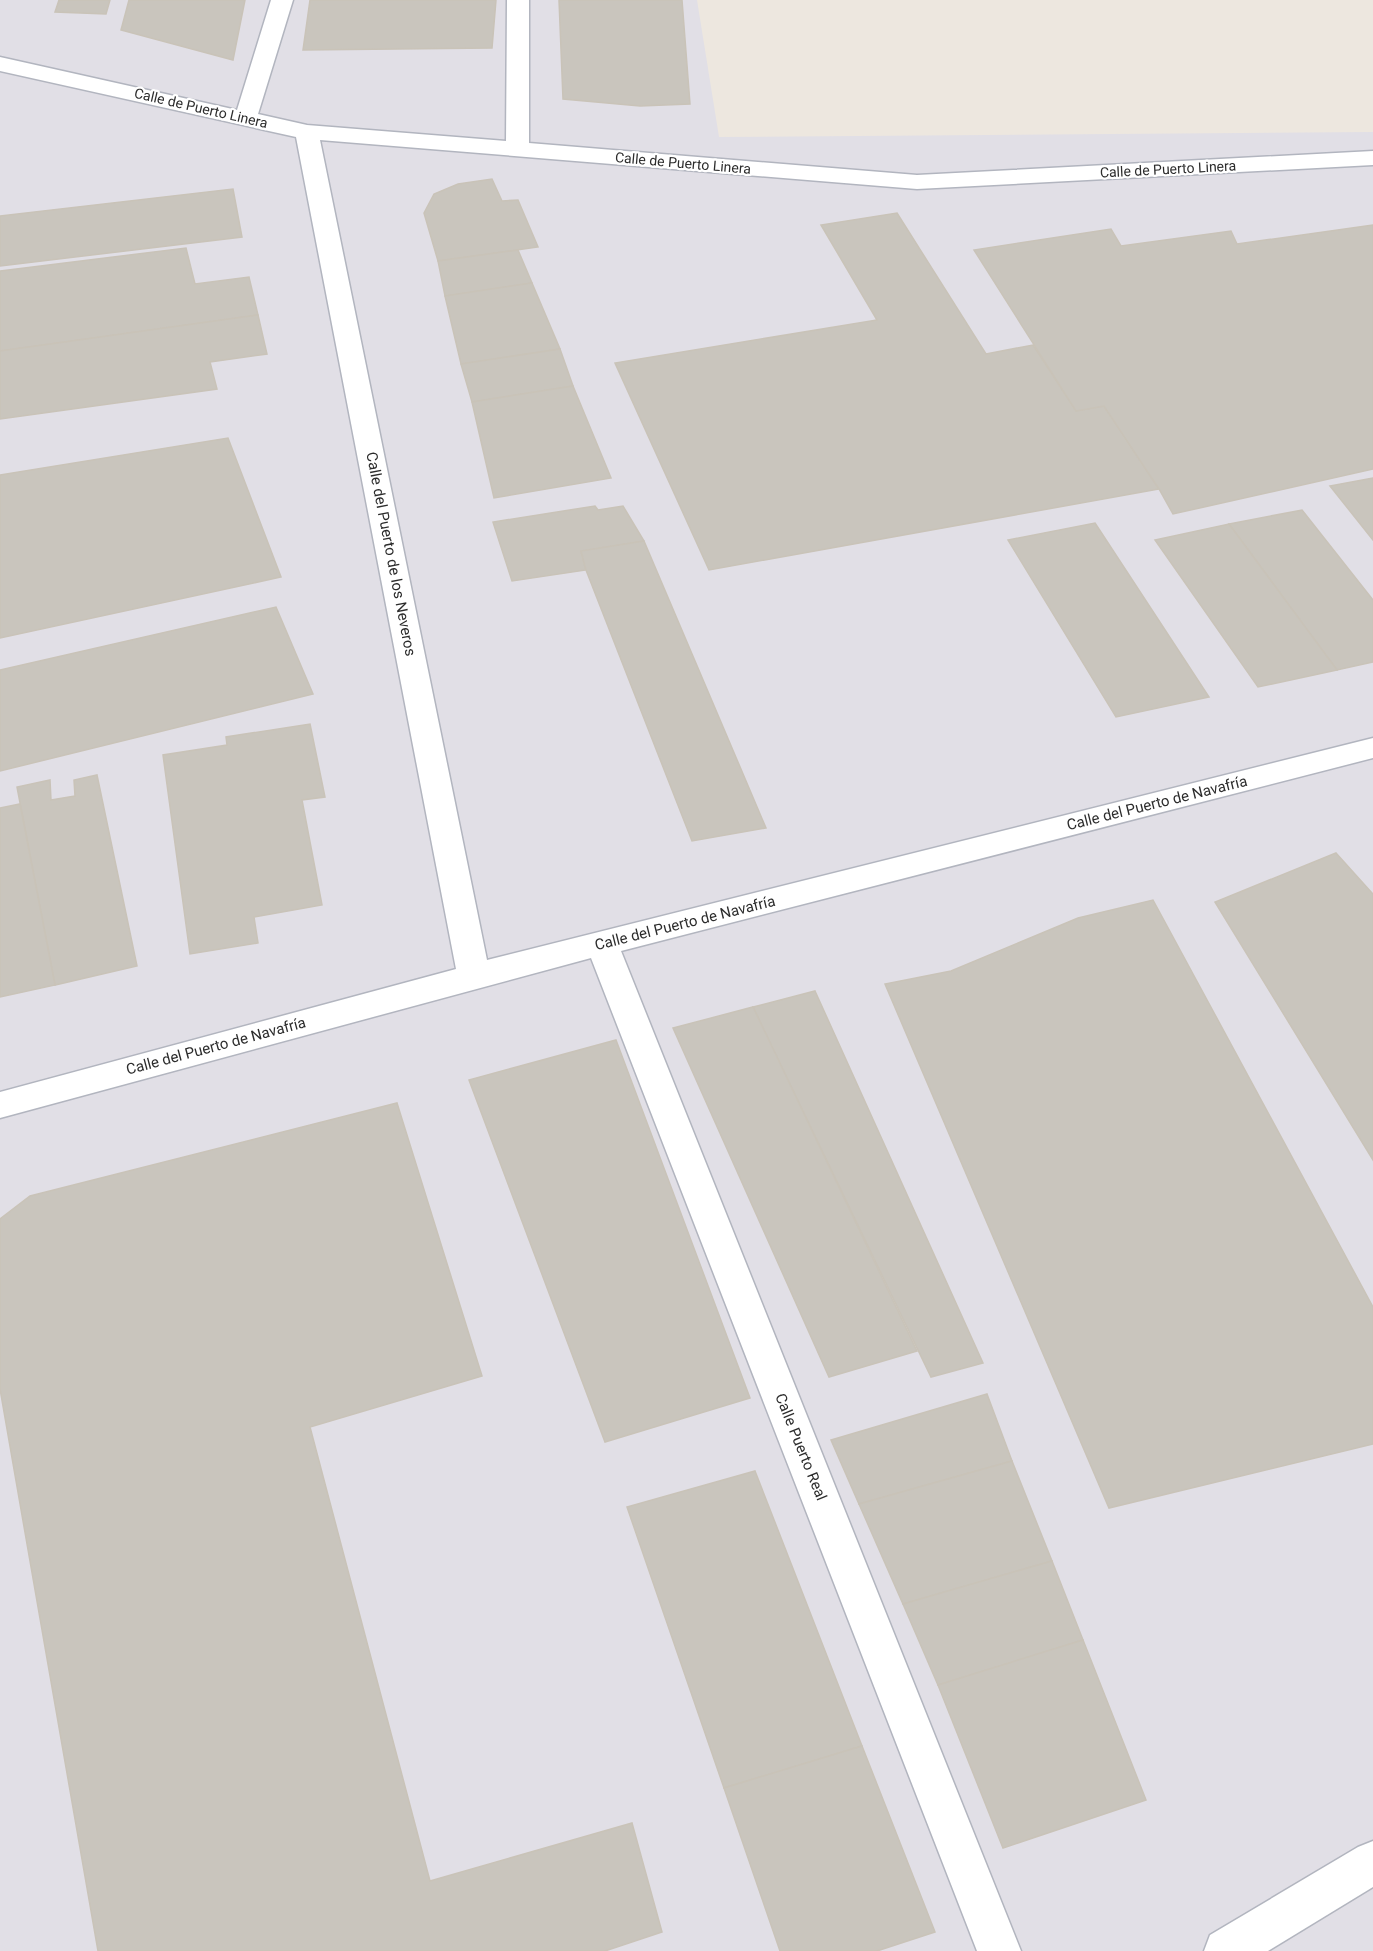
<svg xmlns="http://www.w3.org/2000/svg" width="1373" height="1951" viewBox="0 0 1373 1951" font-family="Roboto,sans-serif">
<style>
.industrial{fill:#e1dfe6}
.building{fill:#c9c5bd;stroke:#c9c3b8;stroke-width:1.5}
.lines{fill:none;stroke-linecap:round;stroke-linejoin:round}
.minor-casing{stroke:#b2b5bf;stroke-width:3}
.minor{fill:#fff;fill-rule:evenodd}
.labels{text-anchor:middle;stroke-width:4.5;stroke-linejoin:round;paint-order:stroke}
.far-street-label{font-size:14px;fill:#2c2c2c;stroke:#fff}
.street-label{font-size:15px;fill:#2c2c2c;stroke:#fff}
</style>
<rect width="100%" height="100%" fill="#ede7df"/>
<path class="industrial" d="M 0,0 L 697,0 L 719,137 L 1373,132 L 1373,1951 L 0,1951 Z"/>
<g class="building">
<path d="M 59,0 L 110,0 L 106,14 L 55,12 Z"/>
<path d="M 129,0 L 245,0 L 233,60 L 121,30 Z"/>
<path d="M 310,0 L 496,0 L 492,48 L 303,50 Z"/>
<path d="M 559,0 L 682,0 L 690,104 L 640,106 L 563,99 Z"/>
<path d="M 492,179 L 502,201 L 518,200 L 538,247 L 438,261 L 424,213 L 434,194 L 458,184 Z"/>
<path d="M 233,189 L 242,237 L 0,266 L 0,216 Z"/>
<path d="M 897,213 L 986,354 L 1033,345 L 1076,411 L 1104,406 L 1159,489 L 709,570 L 615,363 L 877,320 L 821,225 Z"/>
<path d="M 1373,225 L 1373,469 L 1173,514 L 1159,489 L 1104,406 L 1076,411 L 974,250 L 1111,229 L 1121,246 L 1231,231 L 1237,244 Z"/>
<path d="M 186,248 L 195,284 L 249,277 L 258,315 L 0,351 L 0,271 Z"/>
<path d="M 518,250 L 532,283 L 445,296 L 438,261 Z"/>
<path d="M 532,283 L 560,349 L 461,364 L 445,296 Z"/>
<path d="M 258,315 L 267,354 L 210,362 L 217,389 L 0,419 L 0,351 Z"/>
<path d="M 560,349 L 573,386 L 472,402 L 461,364 Z"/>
<path d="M 573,386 L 611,478 L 494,498 L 472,402 Z"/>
<path d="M 228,438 L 281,577 L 0,638 L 0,475 Z"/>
<path d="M 1373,478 L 1373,540 L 1330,486 Z"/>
<path d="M 595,506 L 598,510 L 623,506 L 644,541 L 581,551 L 586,570 L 512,581 L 493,522 Z"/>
<path d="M 1302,510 L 1373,600 L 1373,662 L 1337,670 L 1229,524 Z"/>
<path d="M 1095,523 L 1209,697 L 1116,717 L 1008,540 Z"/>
<path d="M 1229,524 L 1337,670 L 1258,687 L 1155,540 Z"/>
<path d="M 644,541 L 766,828 L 692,841 L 586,570 L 581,551 Z"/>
<path d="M 276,607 L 313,694 L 0,771 L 0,670 Z"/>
<path d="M 310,724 L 325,797 L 302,800 L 322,905 L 254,917 L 258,943 L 190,954 L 163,755 L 227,745 L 226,737 Z"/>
<path d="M 97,775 L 137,966 L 55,985 L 17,787 L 50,780 L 51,800 L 75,796 L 74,780 Z"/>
<path d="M 20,804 L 55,985 L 0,997 L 0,808 Z"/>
<path d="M 1336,853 L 1373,894 L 1373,1160 L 1215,902 Z"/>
<path d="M 1153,900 L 1373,1307 L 1373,1444 L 1109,1508 L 885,984 L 951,971 L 1078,918 Z"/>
<path d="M 815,991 L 983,1363 L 931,1377 L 753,1007 Z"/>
<path d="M 753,1007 L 917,1351 L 829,1377 L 673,1028 Z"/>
<path d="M 616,1040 L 750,1398 L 605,1442 L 469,1080 Z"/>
<path d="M 397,1103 L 482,1376 L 310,1427 L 430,1881 L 632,1823 L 662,1932 L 605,1951 L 98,1951 L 0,1389 L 0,1219 L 30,1196 Z"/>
<path d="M 987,1394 L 1012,1461 L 859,1504 L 831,1440 Z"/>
<path d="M 1012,1461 L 1052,1561 L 903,1604 L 859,1504 Z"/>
<path d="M 755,1471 L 862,1746 L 724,1788 L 627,1507 Z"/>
<path d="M 1052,1561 L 1083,1640 L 938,1685 L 903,1604 Z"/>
<path d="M 1083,1640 L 1146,1800 L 1003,1848 L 938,1685 Z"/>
<path d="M 862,1746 L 935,1932 L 877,1951 L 780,1951 L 724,1788 Z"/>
</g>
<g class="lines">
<g class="minor-casing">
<g id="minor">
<path d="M 271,0 L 293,0 L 258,114 L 307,125 L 506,141 L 507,0 L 529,0 L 529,143 L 917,175 L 1373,151 L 1373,165 L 917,189 L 320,140 L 487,960 L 1373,738 L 1373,758 L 621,951 L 1021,1951 L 977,1951 L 591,958 L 0,1118 L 0,1092 L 456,969 L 296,137 L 0,71 L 0,57 L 237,110 Z"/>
<path d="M 1373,1841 L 1373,1887 L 1268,1951 L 1204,1951 L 1210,1935 L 1358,1847 Z"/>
</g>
</g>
<use href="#minor" class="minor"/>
</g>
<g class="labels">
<g class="far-street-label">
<text transform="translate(201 108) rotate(13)" y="5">Calle de Puerto Linera</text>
<text transform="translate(683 163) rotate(5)" y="5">Calle de Puerto Linera</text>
<text transform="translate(1168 169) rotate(-3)" y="5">Calle de Puerto Linera</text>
</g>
<g class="street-label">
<text transform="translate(391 554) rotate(79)" y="5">Calle del Puerto de los Neveros</text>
<text transform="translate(1157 803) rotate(-14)" y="5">Calle del Puerto de Navafría</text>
<text transform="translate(685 923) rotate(-14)" y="5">Calle del Puerto de Navafría</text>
<text transform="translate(216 1046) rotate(-15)" y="5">Calle del Puerto de Navafría</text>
<text transform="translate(801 1447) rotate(68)" y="5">Calle Puerto Real</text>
</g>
</g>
</svg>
